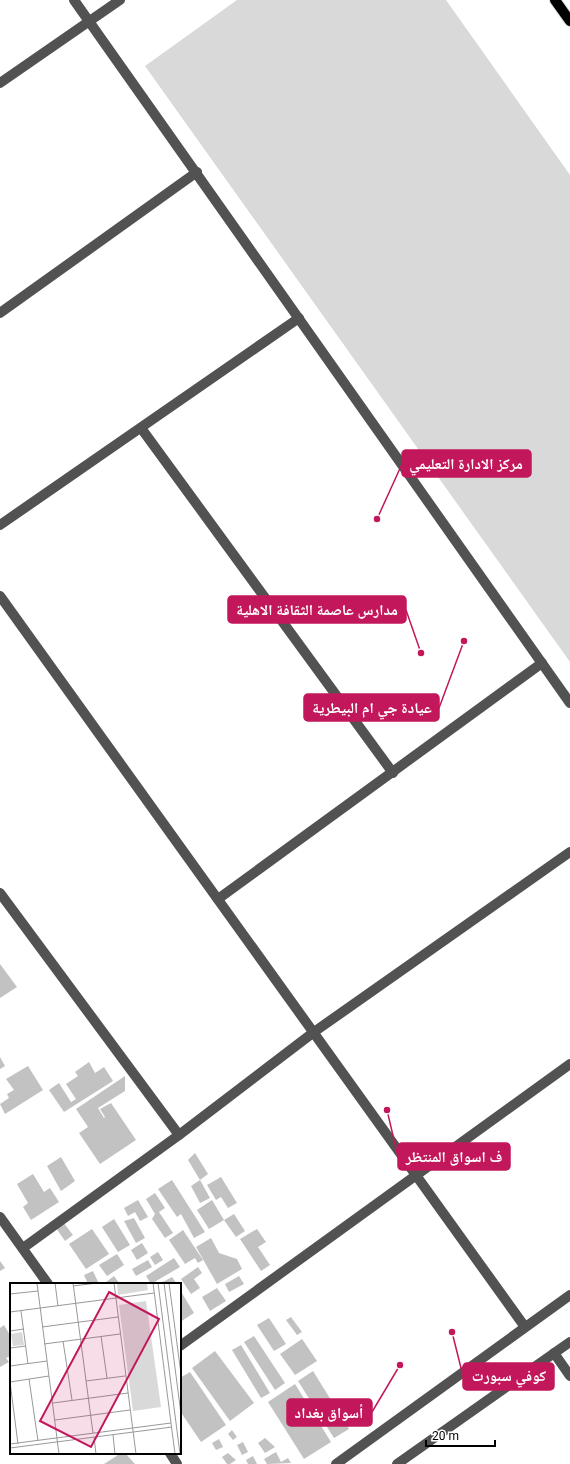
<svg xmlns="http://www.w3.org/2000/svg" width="570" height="1464" viewBox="0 0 570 1464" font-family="Roboto,'Noto Naskh Arabic',sans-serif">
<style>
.green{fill:#d9d9d9}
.building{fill:#c2c2c2}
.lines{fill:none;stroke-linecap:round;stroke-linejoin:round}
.major-casing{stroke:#dbdbdb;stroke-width:12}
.minor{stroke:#525252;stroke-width:10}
.major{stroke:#000;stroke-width:10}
.inset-road{fill:none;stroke:#999;stroke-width:1}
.view{fill:#c2185b;fill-opacity:0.15;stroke:#c2185b;stroke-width:2}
.inset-edge{fill:none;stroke:#000;stroke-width:2}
.leader{fill:none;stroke:#c2185b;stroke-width:1.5}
.callout-dot{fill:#c2185b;stroke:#fff;stroke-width:1.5}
.callout{fill:#c2185b;stroke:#c2185b;stroke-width:1.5}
.callout-label{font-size:15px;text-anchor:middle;font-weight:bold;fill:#fff}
</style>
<rect width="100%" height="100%" fill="#fff"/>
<path class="green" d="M 237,0 L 446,0 L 570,175 L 570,662 L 145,66 Z"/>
<g class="building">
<path d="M 0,964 L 17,987 L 0,998 Z"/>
<path d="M 0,1057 L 5,1066 L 0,1069 Z"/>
<path d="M 89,1062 L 95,1073 L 104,1067 L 113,1081 L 64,1112 L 49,1090 L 59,1083 L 71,1102 L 76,1099 L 66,1084 L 78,1076 L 75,1072 Z"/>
<path d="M 28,1066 L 43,1090 L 5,1114 L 0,1104 L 9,1098 L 7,1094 L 14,1090 L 6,1079 Z"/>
<path d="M 125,1076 L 125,1091 L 98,1108 L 104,1118 L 105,1117 L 100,1109 L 111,1103 L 136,1140 L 100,1164 L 79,1133 L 88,1127 L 76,1109 Z"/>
<path d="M 195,1153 L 208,1174 L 200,1180 L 188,1160 Z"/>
<path d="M 61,1157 L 75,1181 L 61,1191 L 47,1166 Z"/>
<path d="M 33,1174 L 44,1192 L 50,1188 L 59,1202 L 31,1220 L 23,1207 L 28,1203 L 17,1184 Z"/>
<path d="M 221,1177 L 237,1203 L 228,1208 L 221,1197 L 216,1200 L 207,1185 Z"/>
<path d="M 172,1180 L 205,1232 L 194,1238 L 181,1214 L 177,1217 L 158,1189 Z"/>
<path d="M 200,1180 L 210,1198 L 200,1203 L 191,1186 Z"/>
<path d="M 155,1193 L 165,1208 L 159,1212 L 173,1233 L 165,1238 L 152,1219 L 155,1214 L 146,1199 Z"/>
<path d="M 138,1200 L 148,1217 L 140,1221 L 135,1212 L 128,1216 L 124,1208 Z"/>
<path d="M 212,1200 L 224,1220 L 209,1229 L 197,1210 Z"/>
<path d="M 234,1214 L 245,1231 L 236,1237 L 224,1220 Z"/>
<path d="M 134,1218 L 145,1238 L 136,1243 L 124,1221 Z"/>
<path d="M 114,1219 L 130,1245 L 118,1252 L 102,1227 Z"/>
<path d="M 63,1222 L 73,1235 L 65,1241 L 56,1228 Z"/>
<path d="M 92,1229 L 109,1254 L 86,1269 L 69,1244 Z"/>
<path d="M 257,1229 L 266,1242 L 258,1247 L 270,1265 L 261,1271 L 240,1239 Z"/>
<path d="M 183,1230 L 203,1260 L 198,1263 L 195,1258 L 185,1264 L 169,1240 Z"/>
<path d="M 211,1238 L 219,1253 L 237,1259 L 242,1269 L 217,1284 L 196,1247 Z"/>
<path d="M 142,1243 L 148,1253 L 137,1260 L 131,1250 Z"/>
<path d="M 158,1252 L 163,1260 L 155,1265 L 150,1257 Z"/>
<path d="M 117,1254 L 124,1265 L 107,1276 L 99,1265 Z"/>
<path d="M 174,1258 L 180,1267 L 151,1284 L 146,1276 Z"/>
<path d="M 148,1260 L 152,1267 L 136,1276 L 132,1269 Z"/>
<path d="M 0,1261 L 5,1268 L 0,1271 Z"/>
<path d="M 198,1267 L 202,1273 L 194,1279 L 200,1288 L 191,1294 L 181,1279 Z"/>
<path d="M 93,1271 L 99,1284 L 88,1284 L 84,1275 Z"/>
<path d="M 114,1276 L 120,1284 L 107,1284 L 106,1282 Z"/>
<path d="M 239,1276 L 244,1284 L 229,1292 L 225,1284 Z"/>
<path d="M 172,1277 L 177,1284 L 159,1284 Z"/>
<path d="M 217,1288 L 226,1301 L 210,1311 L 202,1297 Z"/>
<path d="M 180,1290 L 194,1313 L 180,1322 Z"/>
<path d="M 291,1317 L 302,1332 L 297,1335 L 286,1320 Z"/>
<path d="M 269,1318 L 286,1344 L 274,1351 L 257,1325 Z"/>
<path d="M 4,1325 L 11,1337 L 11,1356 L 6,1358 L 9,1362 L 0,1367 L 0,1328 Z"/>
<path d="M 254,1336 L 285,1383 L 275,1390 L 244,1342 Z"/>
<path d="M 302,1339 L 317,1361 L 295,1375 L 280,1354 Z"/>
<path d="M 241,1345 L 270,1393 L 261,1398 L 232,1350 Z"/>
<path d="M 215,1351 L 254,1403 L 230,1421 L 192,1368 Z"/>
<path d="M 313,1371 L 349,1429 L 334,1438 L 298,1381 Z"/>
<path d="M 190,1372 L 226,1425 L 201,1442 L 180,1411 L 180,1378 Z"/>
<path d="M 295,1384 L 331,1442 L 304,1459 L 268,1402 Z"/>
<path d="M 232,1430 L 237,1437 L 233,1440 L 228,1434 Z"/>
<path d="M 265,1438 L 275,1447 L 265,1453 L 258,1443 Z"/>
<path d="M 219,1439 L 223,1447 L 216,1450 L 212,1443 Z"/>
<path d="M 243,1442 L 248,1452 L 242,1455 L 237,1445 Z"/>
<path d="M 276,1452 L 281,1462 L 288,1458 L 291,1463 L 267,1464 L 264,1459 Z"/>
<path d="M 121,1453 L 125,1453 L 135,1464 L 104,1464 Z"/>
<path d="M 228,1453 L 236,1460 L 230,1464 L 227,1464 L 222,1457 Z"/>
<path d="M 253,1456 L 257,1464 L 248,1464 L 246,1460 Z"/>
</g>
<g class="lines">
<g class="major-casing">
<path id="major" d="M 555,0 L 570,21"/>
</g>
<g class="minor">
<path d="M 74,0 L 570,703"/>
<path d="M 0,83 L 120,0"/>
<path d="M 0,313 L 197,172"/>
<path d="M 141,428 L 393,773"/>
<path d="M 0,525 L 299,318"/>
<path d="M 0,596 L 525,1327"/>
<path d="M 0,893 L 179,1135"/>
<path d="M 218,899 L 542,663"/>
<path d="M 0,1217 L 48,1284"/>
<path d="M 23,1248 L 179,1135 L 314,1032 L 570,852"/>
<path d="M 180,1346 L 570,1064"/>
<path d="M 554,1353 L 570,1376"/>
<path d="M 170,1453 L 177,1464"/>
<path d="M 336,1464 L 570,1295"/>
<path d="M 397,1464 L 570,1342"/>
</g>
<use href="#major" class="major"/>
</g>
<g transform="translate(10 1283)">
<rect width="171" height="171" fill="#fff"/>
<path d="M 107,0 L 137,0 L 138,7 L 108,12 ZM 136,18 L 151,124 L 123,128 L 109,22 ZM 12,49 L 14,62 L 3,63 L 1,51 Z" fill="#d9d9d9"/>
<path class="inset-road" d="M 27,0 L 49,171M 45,0 L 48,23M 63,0 L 83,150M 104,0 L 126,171M 143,0 L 165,171M 148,0 L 170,171M 154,0 L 171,131M 159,0 L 171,91M 63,3 L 87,0M 0,11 L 28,8M 11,28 L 18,81M 0,29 L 144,10M 32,44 L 108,34M 0,48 L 14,46M 91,53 L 97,95M 53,58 L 62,117M 34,61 L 110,51M 0,65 L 16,63M 0,83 L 37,78M 19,96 L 28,158M 76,98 L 115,93M 0,99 L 8,161M 0,99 L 39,93M 43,120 L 118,110M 45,137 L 120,127M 103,152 L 105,171M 84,154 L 86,171M 0,161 L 161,140M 0,165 L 162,144"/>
<path class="view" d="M 99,9 L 149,36 L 81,164 L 30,138 Z"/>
<rect width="171" height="171" class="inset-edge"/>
</g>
<path class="leader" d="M377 519L402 464M421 653L406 610M464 641L439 708M387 1110L398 1157M452 1332L463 1376M400 1365L372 1412"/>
<g class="callout-dot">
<circle cx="377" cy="519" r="4"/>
<circle cx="421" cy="653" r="4"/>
<circle cx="464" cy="641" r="4"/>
<circle cx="387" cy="1110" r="4"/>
<circle cx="452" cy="1332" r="4"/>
<circle cx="400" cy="1365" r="4"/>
</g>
<g class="callout">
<rect x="402" y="450" width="129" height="27" rx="4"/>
<rect x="228" y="596" width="178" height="27" rx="4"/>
<rect x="304" y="694" width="135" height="27" rx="4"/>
<rect x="398" y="1143" width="112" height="27" rx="4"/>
<rect x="463" y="1363" width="91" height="27" rx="4"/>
<rect x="287" y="1399" width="85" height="27" rx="4"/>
</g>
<g class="callout-label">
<text x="466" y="469">مركز الادارة التعليمي</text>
<text x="317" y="615">مدارس عاصمة الثقافة الاهلية</text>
<text x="372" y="713">عيادة جي ام البيطرية</text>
<text x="454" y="1162">ف اسواق المنتظر</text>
<text x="509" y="1381">كوفي سبورت</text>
<text x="329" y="1418">أسواق بغداد</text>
</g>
<path d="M426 1440v6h69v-6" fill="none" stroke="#000000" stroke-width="2"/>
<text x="432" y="1440" font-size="12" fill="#000000" stroke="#ffffff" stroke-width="3" paint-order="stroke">20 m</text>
</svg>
